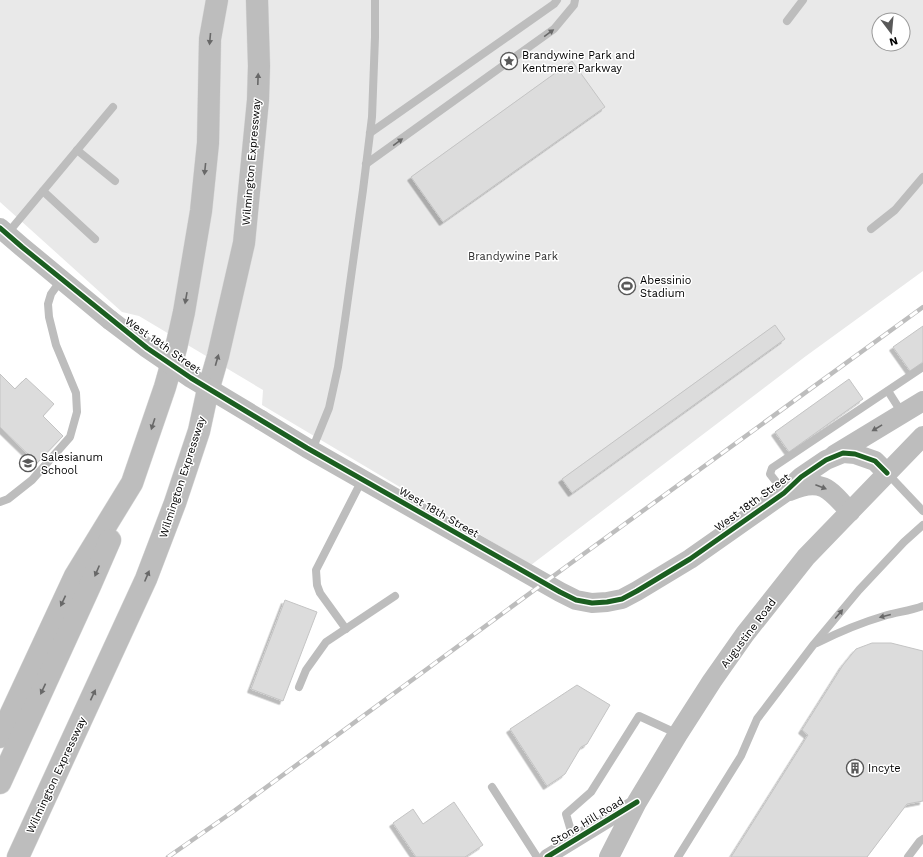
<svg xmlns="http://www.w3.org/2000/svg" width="923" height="857" viewBox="0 0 923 857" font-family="'Work Sans',sans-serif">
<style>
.green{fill:#e9e9e9;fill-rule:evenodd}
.building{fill:#dcdcdc;stroke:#c4c4c4;filter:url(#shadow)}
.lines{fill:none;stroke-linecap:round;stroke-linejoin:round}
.motorway-casing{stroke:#dbdbdb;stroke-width:23}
.service{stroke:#bdbdbd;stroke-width:8}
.minor{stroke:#bdbdbd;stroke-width:16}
.tertiary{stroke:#bdbdbd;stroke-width:20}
.motorway{stroke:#bdbdbd;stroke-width:22}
.rail-casing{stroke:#bdbdbd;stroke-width:4.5}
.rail{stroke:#fff;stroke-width:3;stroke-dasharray:9;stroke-linecap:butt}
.tertiary-bridge{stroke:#bdbdbd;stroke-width:20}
.cycleway-casing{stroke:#fff;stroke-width:8}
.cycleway{stroke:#1b5e20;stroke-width:5}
.oneway{fill:#686868}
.labels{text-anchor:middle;stroke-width:3;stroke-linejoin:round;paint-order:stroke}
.poi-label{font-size:11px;fill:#000;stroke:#fff;text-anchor:start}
.street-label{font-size:11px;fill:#000;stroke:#fff}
.park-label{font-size:11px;fill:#2e2e2e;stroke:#fff}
</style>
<defs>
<filter id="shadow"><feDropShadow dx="-3.5" dy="3.5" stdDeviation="0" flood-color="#0004"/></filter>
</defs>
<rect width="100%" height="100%" fill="#fff"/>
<path class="green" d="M 0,0 L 923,0 L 923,271 L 806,356 L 531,565 L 262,405 L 263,390 L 139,316 L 122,312 L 0,202 ZM 879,20 L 903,20 L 903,44 L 879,44 Z"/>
<g class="building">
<path d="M 572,61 L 605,107 L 443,222 L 411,177 Z"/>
<path d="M 775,325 L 785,339 L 572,493 L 562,479 Z"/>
<path d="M 923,326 L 923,362 L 910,371 L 893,347 Z"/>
<path d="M 0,374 L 15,389 L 26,378 L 54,404 L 43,416 L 63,436 L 37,463 L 0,427 Z"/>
<path d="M 849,379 L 863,399 L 789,452 L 775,432 Z"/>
<path d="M 285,600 L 317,612 L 283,701 L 251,689 Z"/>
<path d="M 872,643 L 891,643 L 923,651 L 923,801 L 907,804 L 867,857 L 731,857 L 808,735 L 802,730 L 843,665 L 856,649 Z"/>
<path d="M 577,685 L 610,705 L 587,744 L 581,747 L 565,774 L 547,786 L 510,729 Z"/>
<path d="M 454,802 L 483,845 L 465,857 L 416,857 L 393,823 L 413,809 L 423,824 Z"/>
</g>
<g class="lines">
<g class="motorway-casing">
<g id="motorway">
<path d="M 0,737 L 75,576 L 132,483 L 165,387 L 176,348 L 184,312 L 201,211 L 208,143 L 210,39 L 217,0"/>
<path d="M 0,783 L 90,586 L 110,540"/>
<path d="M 18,857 L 146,579 L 175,503 L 199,431 L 207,394 L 218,356 L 244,243 L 258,100 L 259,66 L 257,0"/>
</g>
</g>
<g class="service">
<path d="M 787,21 L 803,0"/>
<path d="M 370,133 L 554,4 L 557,0"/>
<path d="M 77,150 L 115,181"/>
<path d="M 366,164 L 554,29 L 574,5 L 575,0"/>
<path d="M 43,191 L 95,239"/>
<path d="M 871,229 L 895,210 L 923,177"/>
<path d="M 7,234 L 113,107"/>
<path d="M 888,391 L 902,413"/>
<path d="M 312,450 L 329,408 L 338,367 L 345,320 L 363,190 L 372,117 L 375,37 L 375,0"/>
<path d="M 887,473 L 923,511"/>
<path d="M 784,492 L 770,474 L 772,468 L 923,367"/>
<path d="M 0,502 L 8,499 L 32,480 L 70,437 L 77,412 L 76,393 L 56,345 L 49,317 L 48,304 L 51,294 L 61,280"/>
<path d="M 346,629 L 320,593 L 317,585 L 316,570 L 362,480"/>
<path d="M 817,643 C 839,632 860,623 884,616 C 897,612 910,611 923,606"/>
<path d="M 299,687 L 306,670 L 326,642 L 395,596"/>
<path d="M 492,787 L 537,857"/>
<path d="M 574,841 L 566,814 L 591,792 L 639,716 L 678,734"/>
<path d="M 678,857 L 741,756 L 757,719 L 814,644 L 859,590 L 904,542 L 923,525"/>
<path d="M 908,857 L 920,841 L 923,839"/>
</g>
<path class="minor" d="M 547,857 L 637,802"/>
<g class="tertiary">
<path d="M 0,228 L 22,247 L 110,320"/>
<path d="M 261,420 L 307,448 L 560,592 L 576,600 L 592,603 L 607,602 L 622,599 L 637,591 L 690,559 L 784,493 L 801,477 L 826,460 L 843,453 L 855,454 L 875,461 L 887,473"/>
<path d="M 834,455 L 923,401"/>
<path d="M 790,491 C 821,477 830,489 850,512"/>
<path d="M 609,857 L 637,802 L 678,734 L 712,681 L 745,634 L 806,557 L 923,436"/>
</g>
<use href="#motorway" class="motorway"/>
<g class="rail-casing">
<path id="rail" d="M 168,857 L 234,811 L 567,566 L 923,307"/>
</g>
<use href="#rail" class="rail"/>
<path class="tertiary-bridge" d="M 110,320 L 147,348 L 191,378 L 261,420"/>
<g class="cycleway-casing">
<g id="cycleway">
<path d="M 0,228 L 22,247 L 147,348 L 191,378 L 307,448 L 560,592 L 576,600 L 592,603 L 607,602 L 622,599 L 637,591 L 690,559 L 784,493 L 801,477 L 826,460 L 843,453 L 855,454 L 875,461 L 887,473"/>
<path d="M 547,857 L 637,802"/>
</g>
</g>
<use href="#cycleway" class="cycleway"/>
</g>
<defs><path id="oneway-solid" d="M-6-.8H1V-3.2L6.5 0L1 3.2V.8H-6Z"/></defs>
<g class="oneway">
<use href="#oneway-solid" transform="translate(549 33) rotate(-36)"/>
<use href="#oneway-solid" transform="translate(210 39) rotate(95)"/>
<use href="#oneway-solid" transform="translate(258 79) rotate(-88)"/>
<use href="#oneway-solid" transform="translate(398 142) rotate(-36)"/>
<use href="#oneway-solid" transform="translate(205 169) rotate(96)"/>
<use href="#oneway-solid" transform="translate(186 298) rotate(100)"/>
<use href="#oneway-solid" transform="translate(217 360) rotate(-74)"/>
<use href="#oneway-solid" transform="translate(153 424) rotate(108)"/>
<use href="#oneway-solid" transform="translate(877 428) rotate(149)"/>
<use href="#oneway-solid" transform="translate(821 487) rotate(21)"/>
<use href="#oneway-solid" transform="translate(97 571) rotate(113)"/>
<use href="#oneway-solid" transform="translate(147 576) rotate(-67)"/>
<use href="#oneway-solid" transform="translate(63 601) rotate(115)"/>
<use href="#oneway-solid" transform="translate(839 614) rotate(-50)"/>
<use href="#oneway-solid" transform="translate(885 616) rotate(166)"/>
<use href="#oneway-solid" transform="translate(43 689) rotate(115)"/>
<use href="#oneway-solid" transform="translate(93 695) rotate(-65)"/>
</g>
<defs>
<g id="sight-ring" transform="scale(0.9)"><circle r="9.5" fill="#fff" stroke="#595959" stroke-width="1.5"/><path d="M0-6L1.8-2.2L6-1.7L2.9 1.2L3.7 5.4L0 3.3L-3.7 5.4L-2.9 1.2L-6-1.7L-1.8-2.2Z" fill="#595959"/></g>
<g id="stadium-ring" transform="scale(0.9)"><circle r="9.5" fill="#fff" stroke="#595959" stroke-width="1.5"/><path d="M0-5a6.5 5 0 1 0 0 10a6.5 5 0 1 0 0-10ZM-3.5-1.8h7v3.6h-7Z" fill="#595959"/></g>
<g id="school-ring" transform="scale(0.9)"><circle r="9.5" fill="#fff" stroke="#595959" stroke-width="1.5"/><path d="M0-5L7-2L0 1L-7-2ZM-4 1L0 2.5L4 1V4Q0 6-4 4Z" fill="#595959"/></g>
<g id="building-ring" transform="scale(0.9)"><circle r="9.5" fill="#fff" stroke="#595959" stroke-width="1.5"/><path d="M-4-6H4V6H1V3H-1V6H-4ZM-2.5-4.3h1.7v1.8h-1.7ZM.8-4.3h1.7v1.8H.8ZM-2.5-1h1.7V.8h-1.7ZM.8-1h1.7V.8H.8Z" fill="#595959"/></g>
</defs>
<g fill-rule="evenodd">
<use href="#sight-ring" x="509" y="61"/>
<use href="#stadium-ring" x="627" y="286"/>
<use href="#school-ring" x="28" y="463"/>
<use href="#building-ring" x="855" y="768"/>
</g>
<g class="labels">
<g class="poi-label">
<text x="522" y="59">Brandywine Park and<tspan x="522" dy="13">Kentmere Parkway</tspan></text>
<text x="640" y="284">Abessinio<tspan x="640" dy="13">Stadium</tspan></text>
<text x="41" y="461">Salesianum<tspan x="41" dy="13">School</tspan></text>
<text x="868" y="772">Incyte</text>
</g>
<g class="street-label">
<text transform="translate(251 162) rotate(-85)" y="4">Wilmington Expressway</text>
<text transform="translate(163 345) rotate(35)" y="4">West 18th Street</text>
<text transform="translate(182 477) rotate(-72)" y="4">Wilmington Expressway</text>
<text transform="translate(752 502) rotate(-36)" y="4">West 18th Street</text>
<text transform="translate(439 512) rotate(30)" y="4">West 18th Street</text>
<text transform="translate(748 633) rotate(-53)" y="4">Augustine Road</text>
<text transform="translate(56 775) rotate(-65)" y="4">Wilmington Expressway</text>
<text transform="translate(587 821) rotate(-31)" y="4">Stone Hill Road</text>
</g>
<g class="park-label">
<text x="513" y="260">Brandywine Park</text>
</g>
</g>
<g transform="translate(891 32) rotate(164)"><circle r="19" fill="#ffffff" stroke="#999999"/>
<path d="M0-3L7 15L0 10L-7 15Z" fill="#595959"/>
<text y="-6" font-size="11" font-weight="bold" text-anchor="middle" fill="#000000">N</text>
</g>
</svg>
